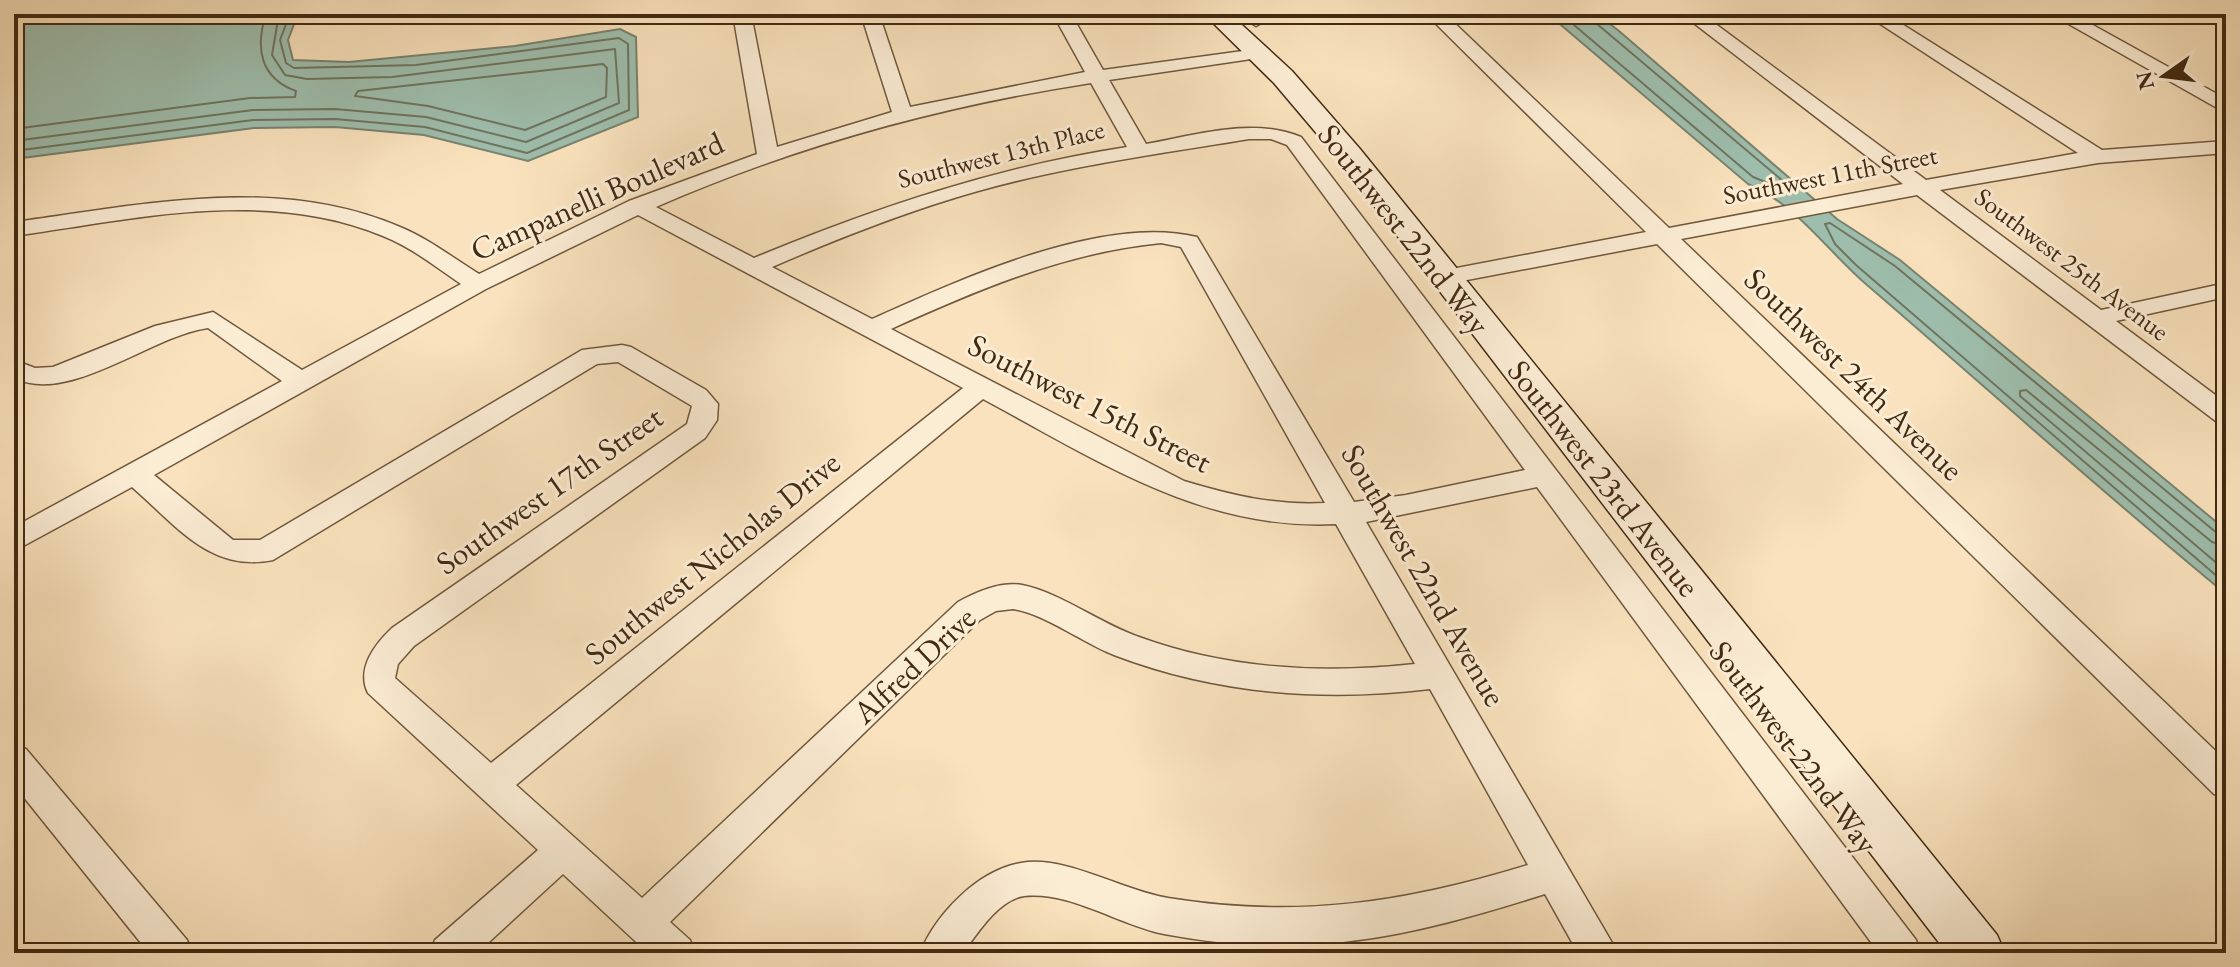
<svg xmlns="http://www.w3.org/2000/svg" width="2240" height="967" viewBox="0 0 2240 967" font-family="'EB Garamond',serif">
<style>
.water{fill:#9ebead;stroke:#79836f;stroke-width:2}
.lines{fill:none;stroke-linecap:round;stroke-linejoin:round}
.shore{stroke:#707460;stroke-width:2}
.street-casing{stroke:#70583d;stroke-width:3}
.secondary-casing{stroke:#422a12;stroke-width:3}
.street{fill:#fbecd4;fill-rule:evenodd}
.secondary{fill:#fbecd4;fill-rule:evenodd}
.labels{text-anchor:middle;stroke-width:6;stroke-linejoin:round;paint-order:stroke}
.far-street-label{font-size:26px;fill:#422a12;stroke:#fbecd4}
.street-label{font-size:32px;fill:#422a12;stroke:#fbecd4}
</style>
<rect width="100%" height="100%" fill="#f9e2bd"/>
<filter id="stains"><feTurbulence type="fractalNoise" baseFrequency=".0025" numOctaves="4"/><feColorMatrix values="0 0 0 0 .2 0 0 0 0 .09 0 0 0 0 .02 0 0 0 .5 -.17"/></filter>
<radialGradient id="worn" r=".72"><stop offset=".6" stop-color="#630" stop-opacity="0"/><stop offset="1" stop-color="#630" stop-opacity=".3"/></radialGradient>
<g class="water">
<path d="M 14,14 L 298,14 L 288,40 L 293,60 L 349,62 L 515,46 L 620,29 L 636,37 L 638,117 L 528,161 L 424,135 L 335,127 L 254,128 L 14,159 Z"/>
<path d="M 1548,14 L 1597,14 L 1619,31 L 1837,219 L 1900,260 L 2226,530 L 2226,594 C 2104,494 1987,388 1867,285 C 1826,250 1799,206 1748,184 Z"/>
</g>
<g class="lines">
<g class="shore">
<path d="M 1561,14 L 1753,177 L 1790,192 L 1790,187 L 1597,24 L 1593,14"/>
<path d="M 603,64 L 607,68 L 606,97 L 525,130 L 428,106 L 355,96 L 358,91 Z"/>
<path d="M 14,129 L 250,98 L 295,97 L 296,91 C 260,78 255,48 266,14"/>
<path d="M 14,141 L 253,110 L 335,109 L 426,117 L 526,142 L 619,103 L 615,49 L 392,77 L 307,79 L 285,75 L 272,55 L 279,14"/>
<path d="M 14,151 L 253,120 L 335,119 L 425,127 L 527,153 L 629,110 L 628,44 L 619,38 L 416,65 L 294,68 L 286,63 L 280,40 L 290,14"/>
<path d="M 2226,536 L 2218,534 L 1895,266 L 1830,223 L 1825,224 L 1835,244 L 1856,265 L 2226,584"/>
<path d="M 2226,546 L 2212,542 L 2026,390 L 2020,391 L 2020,396 L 2226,571"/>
</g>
<g class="street-casing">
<g id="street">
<path d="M 733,14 L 751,14 L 777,147 L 892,112 L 861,14 L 879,14 L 910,107 L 1085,72 L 1053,14 L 1071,14 L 1103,70 L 1265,48 L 1265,56 L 1258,58 L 1109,80 L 1146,144 C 1197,135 1252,117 1301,137 L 1916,940 L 1921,953 L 1879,953 L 1537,487 L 1366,522 L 1618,953 L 1578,953 L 1545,894 C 1410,937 1306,961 1164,934 C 1119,925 1070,891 1024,896 C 998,900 977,934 963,953 L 920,953 C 936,914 978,870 1021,863 C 1065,855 1123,891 1168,898 C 1297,919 1405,903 1528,865 L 1430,689 C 1322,702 1216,694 1114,655 C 1083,643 1045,614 1013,609 L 996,611 L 980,620 L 670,922 L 690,940 L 695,953 L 648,953 L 563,874 L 477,953 L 430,953 L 435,940 L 538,850 L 368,693 C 356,669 375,644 392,628 L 687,424 L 692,406 L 618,362 L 597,364 L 273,560 C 210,573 176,525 132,487 L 14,551 L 14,527 L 282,381 L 208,328 C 150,336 70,405 14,378 L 14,360 L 35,368 L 53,367 L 155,326 L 213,312 L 302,370 L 461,284 C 436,267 411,247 383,236 C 266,187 134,219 14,236 L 14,222 C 141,205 277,174 400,227 C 429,239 453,258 479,274 L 629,201 L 757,154 ZM 1091,83 L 1127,147 C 997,167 875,208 754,258 L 656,207 C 795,146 941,106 1091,83 ZM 1249,139 L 1271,139 L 1287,145 L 1525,470 L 1406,495 L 1354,502 L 1197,237 C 1102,214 959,280 872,319 L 772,267 C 839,238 907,211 978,191 C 1067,166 1158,154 1249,139 ZM 638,215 L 963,388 L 491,763 L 395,678 L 398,664 L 414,646 L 705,438 L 717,420 L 718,404 L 706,390 L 631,347 L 622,345 L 582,350 L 260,540 L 233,540 L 154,475 L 486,289 ZM 1161,243 L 1181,247 L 1325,503 C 1277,506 1230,495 1184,481 L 891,329 C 977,290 1066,252 1161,243 ZM 983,399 C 1097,460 1202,531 1336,524 L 1415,664 C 1323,674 1226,669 1139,637 C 1101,624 1059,592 1022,585 C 1000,581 976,592 958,602 L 642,898 L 516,785 Z"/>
<path d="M 1238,14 L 1258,14 L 1265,21 L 1256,26 Z"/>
<path d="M 1426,14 L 1445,14 L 1669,228 L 1903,184 L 1682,14 L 1702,14 L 1926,180 L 2078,153 L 1865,14 L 1886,14 L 2102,150 L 2226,141 L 2226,153 L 2098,163 L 1940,190 L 2101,310 L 2226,283 L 2226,297 L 2116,321 L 2226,403 L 2226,425 L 2217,422 L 1917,195 L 1681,239 L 2226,761 L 2226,798 L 2214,794 L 1657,244 L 1446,284 L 1438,282 L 1434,277 L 1438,272 L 1446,270 L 1646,232 Z"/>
<path d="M 2051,14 L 2073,14 L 2226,99 L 2226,113 Z"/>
<path d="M 14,745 L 26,749 L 187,940 L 192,953 L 149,953 L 14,785 Z"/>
</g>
</g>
<g class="secondary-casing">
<path id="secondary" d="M 1204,14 L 1230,14 L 1292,71 L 1360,149 L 1997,935 L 2005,953 L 1947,953 L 1340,161 L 1274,83 Z"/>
</g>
<use href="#street" class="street"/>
<use href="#secondary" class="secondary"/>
</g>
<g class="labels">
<g class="far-street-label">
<text transform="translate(1001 154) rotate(-14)" y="9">Southwest 13th Place</text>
<text transform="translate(1830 175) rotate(-11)" y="9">Southwest 11th Street</text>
<text transform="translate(2072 264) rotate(37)" y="9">Southwest 25th Avenue</text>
</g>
<g class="street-label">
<text transform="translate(597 196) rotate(-24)" y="11">Campanelli Boulevard</text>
<text transform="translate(1404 229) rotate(52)" y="11">Southwest 22nd Way</text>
<text transform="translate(1854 374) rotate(44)" y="11">Southwest 24th Avenue</text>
<text transform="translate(1090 403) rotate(27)" y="11">Southwest 15th Street</text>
<text transform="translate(1604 478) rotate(52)" y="11">Southwest 23rd Avenue</text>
<text transform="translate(549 490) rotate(-35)" y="11">Southwest 17th Street</text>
<text transform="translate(712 558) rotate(-39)" y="11">Southwest Nicholas Drive</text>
<text transform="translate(1424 575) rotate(60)" y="11">Southwest 22nd Avenue</text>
<text transform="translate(914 665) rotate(-43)" y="11">Alfred Drive</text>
<text transform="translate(1794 747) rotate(53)" y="11">Southwest 22nd Way</text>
</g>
</g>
<rect width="2240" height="967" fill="none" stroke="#f9e2bd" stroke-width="48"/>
<rect x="16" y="16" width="2208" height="935" fill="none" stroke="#422a12" stroke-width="4"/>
<rect x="24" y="24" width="2192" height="919" fill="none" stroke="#422a12" stroke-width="2"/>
<g transform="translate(2164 76) rotate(256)" stroke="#fbecd4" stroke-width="6" paint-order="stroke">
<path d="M0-6L14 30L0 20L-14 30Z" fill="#422a12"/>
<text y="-12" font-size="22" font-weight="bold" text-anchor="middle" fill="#422a12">N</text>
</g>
<rect width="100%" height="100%" filter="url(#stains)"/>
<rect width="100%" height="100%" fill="url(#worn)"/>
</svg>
